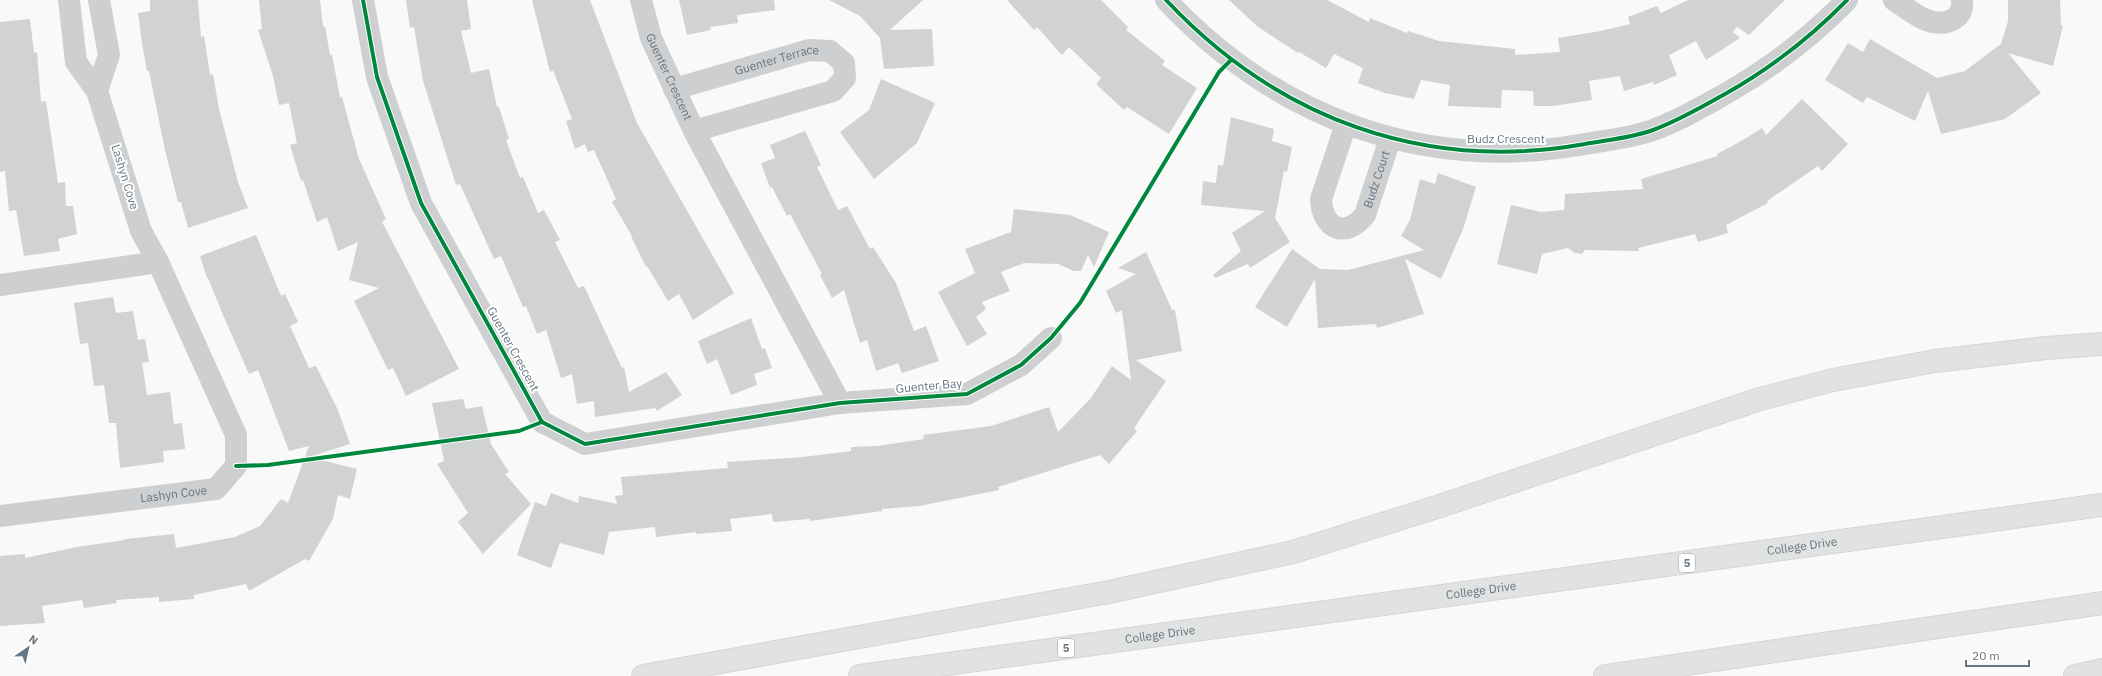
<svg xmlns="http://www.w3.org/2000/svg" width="2102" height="676" viewBox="0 0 2102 676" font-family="'IBM Plex Sans',sans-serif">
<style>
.building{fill:#d0d2d3}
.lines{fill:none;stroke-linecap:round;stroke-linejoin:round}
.highway-casing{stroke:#d5d6d6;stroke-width:24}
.street{stroke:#cecfd0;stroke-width:22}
.highway{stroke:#e1e2e2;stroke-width:22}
.cycleway-casing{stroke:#fff;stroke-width:6}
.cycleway{stroke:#00873e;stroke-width:4}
.labels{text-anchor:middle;stroke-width:4;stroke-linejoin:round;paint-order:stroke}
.shield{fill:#fff;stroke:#939fa8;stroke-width:1}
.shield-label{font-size:11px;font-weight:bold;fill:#657683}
.street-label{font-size:12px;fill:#657683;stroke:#fff}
</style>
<rect width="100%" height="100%" fill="#f9f9f9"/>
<g class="building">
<path d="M 150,0 L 198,0 L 201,37 L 204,36 L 210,75 L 213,74 L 219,109 L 238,182 L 248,208 L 188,228 L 181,202 L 178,202 L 165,150 L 149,71 L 147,71 L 142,44 L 138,13 L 150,11 Z"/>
<path d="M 259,0 L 320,0 L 323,27 L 325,26 L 330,55 L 332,55 L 340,97 L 342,97 L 359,159 L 386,219 L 382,222 L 459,369 L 406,396 L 393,368 L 388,370 L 354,301 L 379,288 L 349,280 L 358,242 L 338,251 L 327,217 L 317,222 L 303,180 L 301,181 L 290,145 L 297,143 L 289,103 L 279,105 L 273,76 L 258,30 L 262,29 Z"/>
<path d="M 406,0 L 467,0 L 471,29 L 461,31 L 471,73 L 489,69 L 497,107 L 499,107 L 509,139 L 506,140 L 520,178 L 523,177 L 538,213 L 544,210 L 560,240 L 555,242 L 578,288 L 584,286 L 622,368 L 624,367 L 629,392 L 666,372 L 682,395 L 657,411 L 655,408 L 595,417 L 594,401 L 577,404 L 572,374 L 561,378 L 546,330 L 537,334 L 526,306 L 523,307 L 501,256 L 494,259 L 460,184 L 456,185 L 423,81 L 414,27 L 410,28 Z"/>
<path d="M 532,0 L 590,0 L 637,123 L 734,293 L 693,320 L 679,294 L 668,301 L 647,266 L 646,267 L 631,236 L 632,236 L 612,202 L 616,199 L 594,150 L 588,152 L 585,144 L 575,149 L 566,121 L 572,119 L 553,70 L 550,72 Z"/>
<path d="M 679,0 L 774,0 L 775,10 L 737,15 L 738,23 L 710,27 L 711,30 L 687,35 Z"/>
<path d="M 829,0 L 923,0 L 890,30 L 932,29 L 934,66 L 884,69 L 880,38 L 860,16 Z"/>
<path d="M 1007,0 L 1101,0 L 1128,27 L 1126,30 L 1165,61 L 1162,65 L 1197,88 L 1169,134 L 1127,107 L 1124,110 L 1096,84 L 1101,78 L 1069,47 L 1062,55 L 1037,27 L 1034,30 Z"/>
<path d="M 1229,0 L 1327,0 L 1369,22 L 1370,18 L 1407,33 L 1408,31 L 1439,41 L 1515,49 L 1515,55 L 1560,52 L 1558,38 L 1601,31 L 1630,24 L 1628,17 L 1657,6 L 1661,13 L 1688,0 L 1785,0 L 1749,35 L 1737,27 L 1733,32 L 1740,38 L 1706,60 L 1696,41 L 1669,55 L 1677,75 L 1654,85 L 1653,82 L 1624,91 L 1620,76 L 1589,81 L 1592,100 L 1553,106 L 1534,106 L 1533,91 L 1502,90 L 1501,108 L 1448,106 L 1450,85 L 1421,80 L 1414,99 L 1385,93 L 1358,83 L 1363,68 L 1334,54 L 1326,68 L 1299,52 L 1298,53 L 1258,27 Z"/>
<path d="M 2008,0 L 2060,0 L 2061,25 L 2063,26 L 2053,66 L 2008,53 L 2041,93 L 2005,119 L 1941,134 L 1928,91 L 1915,121 L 1867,97 L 1863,103 L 1825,80 L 1848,43 L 1863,52 L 1870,39 L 1937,78 L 1965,71 L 2001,44 L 2008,21 Z"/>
<path d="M 30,19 L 34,53 L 37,52 L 41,102 L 46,101 L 58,183 L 65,182 L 66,206 L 73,206 L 77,234 L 58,239 L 60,251 L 24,256 L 16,210 L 9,211 L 5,171 L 0,172 L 0,22 Z"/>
<path d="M 881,79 L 935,103 L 917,143 L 874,179 L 840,132 L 869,110 Z"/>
<path d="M 1802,99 L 1848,144 L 1822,171 L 1818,166 L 1767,201 L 1768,203 L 1726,225 L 1728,233 L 1698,242 L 1695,234 L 1638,248 L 1639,251 L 1585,250 L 1582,254 L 1575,253 L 1568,248 L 1542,254 L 1537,274 L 1497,264 L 1511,205 L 1541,212 L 1564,210 L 1565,194 L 1643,189 L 1641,179 L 1718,156 L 1717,154 L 1743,140 L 1762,128 L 1766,135 Z"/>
<path d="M 1231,117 L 1274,129 L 1272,141 L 1292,147 L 1287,172 L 1284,171 L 1275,218 L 1290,242 L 1250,268 L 1248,264 L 1215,278 L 1213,275 L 1241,251 L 1232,233 L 1265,211 L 1201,205 L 1203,181 L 1216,183 L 1218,165 L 1223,166 Z"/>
<path d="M 805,131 L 821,165 L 817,167 L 838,210 L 847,206 L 870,249 L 873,247 L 896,283 L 914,331 L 926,326 L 939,361 L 902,373 L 898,363 L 876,371 L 867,340 L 860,343 L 844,290 L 832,298 L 820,275 L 822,274 L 790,214 L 787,216 L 772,187 L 770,188 L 761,163 L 775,158 L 770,145 Z"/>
<path d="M 1438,173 L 1476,187 L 1463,229 L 1441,279 L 1405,259 L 1424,314 L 1377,328 L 1376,324 L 1318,328 L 1315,279 L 1287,327 L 1255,307 L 1292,249 L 1320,269 L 1348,270 L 1424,250 L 1401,236 L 1410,220 L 1420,179 L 1435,184 Z"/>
<path d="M 1014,209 L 1070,215 L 1109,232 L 1094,267 L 1088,255 L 1081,271 L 1074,271 L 1058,264 L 1024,263 L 1001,272 L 1010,291 L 982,302 L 986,309 L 976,317 L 987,334 L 967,346 L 938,292 L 975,273 L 965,249 L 1011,232 Z"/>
<path d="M 256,235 L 281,296 L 285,294 L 298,322 L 290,326 L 309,368 L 316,366 L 338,410 L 350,444 L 309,457 L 357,469 L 350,499 L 338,495 L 333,519 L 309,561 L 305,559 L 249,591 L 246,584 L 194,595 L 194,599 L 159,602 L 159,597 L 116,600 L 117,603 L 84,608 L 82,600 L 42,606 L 45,623 L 0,626 L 0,556 L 25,554 L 25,558 L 77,547 L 125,540 L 125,539 L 174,534 L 176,548 L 235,537 L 260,526 L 281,499 L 288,503 L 309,446 L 289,451 L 258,370 L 249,374 L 223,315 L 208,278 L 207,278 L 200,256 Z"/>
<path d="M 1146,252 L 1172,310 L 1175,310 L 1182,351 L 1136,360 L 1166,381 L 1134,428 L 1137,431 L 1109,464 L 1100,455 L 998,487 L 999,490 L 919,506 L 882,509 L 882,511 L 810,521 L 810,519 L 773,522 L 772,514 L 730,519 L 732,531 L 696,534 L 696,532 L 656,537 L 655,527 L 609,532 L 604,555 L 560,543 L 551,568 L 517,555 L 535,502 L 546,506 L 551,493 L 578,503 L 579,496 L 617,504 L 615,496 L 623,495 L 621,477 L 728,468 L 727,462 L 803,457 L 851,451 L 851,447 L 877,446 L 924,439 L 923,435 L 991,426 L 1049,407 L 1058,432 L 1091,398 L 1112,366 L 1131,380 L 1122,310 L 1116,313 L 1106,291 L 1136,274 L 1118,268 Z"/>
<path d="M 113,297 L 116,313 L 133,311 L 138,340 L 145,339 L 149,362 L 142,363 L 147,395 L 170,392 L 174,424 L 182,423 L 185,449 L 163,451 L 164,462 L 120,468 L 116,423 L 109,423 L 104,385 L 94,386 L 88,343 L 80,344 L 74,303 Z"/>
<path d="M 751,318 L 762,349 L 765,348 L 772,368 L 754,374 L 757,385 L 731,395 L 717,359 L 707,364 L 698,341 Z"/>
<path d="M 463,399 L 466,409 L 482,406 L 491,444 L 509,472 L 505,474 L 531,504 L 483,554 L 458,522 L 468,513 L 437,464 L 444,461 L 432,403 Z"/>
</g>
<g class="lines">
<g class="highway-casing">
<g id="highway">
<path d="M 643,676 L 1109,592 L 1293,552 L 1437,507 L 1760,399 L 1833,380 L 1935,361 L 2046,348 L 2102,344"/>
<path id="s5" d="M 860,676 L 2102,505"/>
<path d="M 1605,676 L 2102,603"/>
<path d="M 2075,676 L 2102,670"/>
</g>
</g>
<g class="street">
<path d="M 363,0 L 377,77 L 421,203 L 542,422 L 585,444 L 840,403 L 967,394 L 1021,365 L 1051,338"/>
<path id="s1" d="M 641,0 L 651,38 L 694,131 L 840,403"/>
<path d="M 1166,0 C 1277,118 1423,173 1585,144 C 1607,140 1631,138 1653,130 C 1678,121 1702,107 1725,94 C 1771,68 1810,38 1847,0"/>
<path d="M 1894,0 C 1911,11 1931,30 1952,20 C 1960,16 1963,9 1962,0"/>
<path id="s2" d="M 674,89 L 809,50 L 830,51 L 844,63 L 845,78 L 833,91 L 694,131"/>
<path d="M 97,91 L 109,55 L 99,0"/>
<path id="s3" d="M 1346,124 L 1321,199 C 1322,228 1345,240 1365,215 L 1390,139"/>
<path d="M 0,285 L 158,262"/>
<path id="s4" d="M 0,516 L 216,489 L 236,466 L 236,435 L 158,262 L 141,231 L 97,91 L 76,62 L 69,0"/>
</g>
<use href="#highway" class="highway"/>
<g class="cycleway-casing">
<g id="cycleway">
<path d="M 363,0 L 377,77 L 421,203 L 542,422 L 585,444 L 840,403 L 967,394 L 1021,365 L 1051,338 L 1080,303 L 1219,72 L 1231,60"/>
<path d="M 1166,0 C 1277,118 1423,173 1585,144 C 1607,140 1631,138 1653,130 C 1678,121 1702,107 1725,94 C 1771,68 1810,38 1847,0"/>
<path d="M 236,466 L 268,465 L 519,431 L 542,422"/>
</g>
</g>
<use href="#cycleway" class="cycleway"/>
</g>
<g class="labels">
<g class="shield">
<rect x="1679" y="554" width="16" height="18" rx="3"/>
<rect x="1058" y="639" width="16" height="18" rx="3"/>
</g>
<g class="shield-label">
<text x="1687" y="567">5</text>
<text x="1066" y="652">5</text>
</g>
<g class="street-label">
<text dy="4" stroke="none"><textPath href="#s2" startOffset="107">Guenter Terrace</textPath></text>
<text dy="4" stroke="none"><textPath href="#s1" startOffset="82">Guenter Crescent</textPath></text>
<text x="1506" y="143">Budz Crescent</text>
<text transform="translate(125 177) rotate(73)" y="4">Lashyn Cove</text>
<text dy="4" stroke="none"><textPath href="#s3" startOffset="184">Budz Court</textPath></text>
<text transform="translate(513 349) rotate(61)" y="4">Guenter Crescent</text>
<text transform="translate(929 386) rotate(-5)" y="4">Guenter Bay</text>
<text dy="4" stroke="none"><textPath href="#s4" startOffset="175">Lashyn Cove</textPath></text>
<text dy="4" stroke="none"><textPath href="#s5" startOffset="951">College Drive</textPath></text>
<text dy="4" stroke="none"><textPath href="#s5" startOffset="627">College Drive</textPath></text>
<text dy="4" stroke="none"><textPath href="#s5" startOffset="303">College Drive</textPath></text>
</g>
</g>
<g transform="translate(28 648) rotate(34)" stroke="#ffffff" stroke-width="3" paint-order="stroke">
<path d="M0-3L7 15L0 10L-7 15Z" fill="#657683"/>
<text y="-6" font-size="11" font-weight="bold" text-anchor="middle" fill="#657683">N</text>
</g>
<path d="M1966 660v6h63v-6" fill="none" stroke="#657683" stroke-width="2"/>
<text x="1972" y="660" font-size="12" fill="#657683" stroke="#ffffff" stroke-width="3" paint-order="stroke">20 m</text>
</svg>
